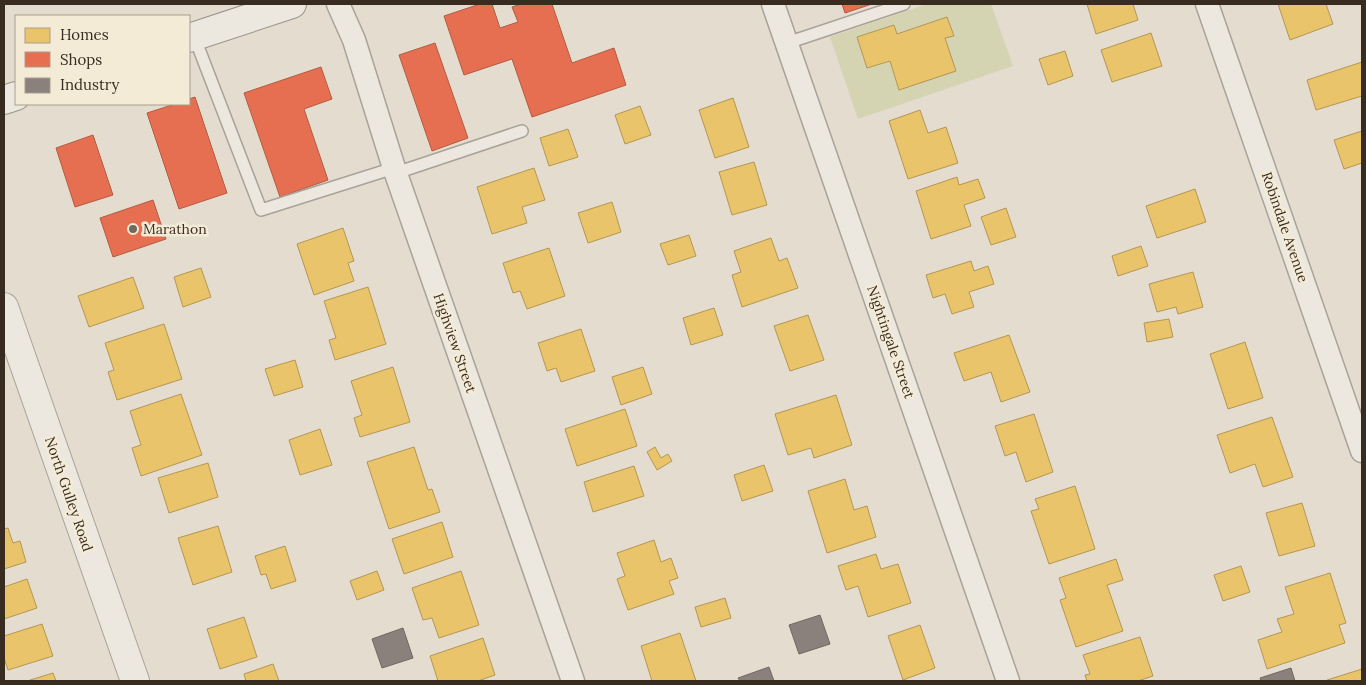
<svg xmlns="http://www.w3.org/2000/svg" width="1366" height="685" viewBox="0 0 1366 685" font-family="Lora,serif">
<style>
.green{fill:#d4d3b2}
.homes{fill:#e9c46a;stroke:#b49654}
.shops{fill:#e76f51;stroke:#b25b42}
.industry{fill:#8a817c;stroke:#716760}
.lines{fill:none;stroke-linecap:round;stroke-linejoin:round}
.service-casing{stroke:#a9a298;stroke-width:14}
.minor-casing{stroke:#a9a298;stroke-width:25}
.tertiary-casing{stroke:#a9a298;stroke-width:30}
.secondary-casing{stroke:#999288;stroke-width:30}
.service{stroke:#ece8e0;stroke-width:11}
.minor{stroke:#ece8e0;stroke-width:22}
.tertiary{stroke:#ece8e0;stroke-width:28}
.secondary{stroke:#ece8e0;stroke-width:28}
.poi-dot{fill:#74695d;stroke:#f4ebd6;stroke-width:2}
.labels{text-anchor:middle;stroke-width:5;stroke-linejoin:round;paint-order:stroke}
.street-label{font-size:14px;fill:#382b20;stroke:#f4ebd6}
.poi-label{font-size:14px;fill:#382b20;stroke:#f4ebd6;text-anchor:start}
</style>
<rect width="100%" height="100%" fill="#e4ddcf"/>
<path class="green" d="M 927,4 L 991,4 L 1013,66 L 858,119 L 830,37 Z"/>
<g class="homes">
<path d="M 1087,4 L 1133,4 L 1138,20 L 1096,34 Z"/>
<path d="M 1278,4 L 1326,4 L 1333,24 L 1290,40 Z"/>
<path d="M 947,17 L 954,36 L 945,38 L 956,71 L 899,90 L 890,61 L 867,68 L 857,37 L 894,25 L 897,34 Z"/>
<path d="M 1151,33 L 1162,66 L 1112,82 L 1101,50 Z"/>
<path d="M 1065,51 L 1073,76 L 1048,85 L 1039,59 Z"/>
<path d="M 1362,62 L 1362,96 L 1316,110 L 1307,80 Z"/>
<path d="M 733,98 L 749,147 L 715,158 L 699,110 Z"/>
<path d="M 640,106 L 651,135 L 625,144 L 615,115 Z"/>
<path d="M 920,110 L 928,133 L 946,127 L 958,163 L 908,179 L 889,121 Z"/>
<path d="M 568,129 L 578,157 L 549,166 L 540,138 Z"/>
<path d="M 1362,131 L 1362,163 L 1344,169 L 1334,140 Z"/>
<path d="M 754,162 L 767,205 L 732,215 L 719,172 Z"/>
<path d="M 534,168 L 545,200 L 522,207 L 527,223 L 492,234 L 477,187 Z"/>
<path d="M 957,177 L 959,185 L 978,179 L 985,198 L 964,205 L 971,226 L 931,239 L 916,191 Z"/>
<path d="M 1195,189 L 1206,222 L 1157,238 L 1146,206 Z"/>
<path d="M 612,202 L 621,232 L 588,243 L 578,213 Z"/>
<path d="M 1006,208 L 1016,237 L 991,245 L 981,217 Z"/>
<path d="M 343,228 L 354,261 L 348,263 L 354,281 L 314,295 L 297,244 Z"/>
<path d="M 689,235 L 696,256 L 668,265 L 660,244 Z"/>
<path d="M 771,238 L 779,261 L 787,258 L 798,288 L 742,307 L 732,275 L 741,272 L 734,251 Z"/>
<path d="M 1141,246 L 1148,266 L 1118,276 L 1112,256 Z"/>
<path d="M 549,248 L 565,296 L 527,309 L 520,291 L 513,293 L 503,263 Z"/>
<path d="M 971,261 L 974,271 L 988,266 L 994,284 L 969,292 L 974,307 L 952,314 L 945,294 L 933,298 L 926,275 Z"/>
<path d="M 201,268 L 211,297 L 183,307 L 174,277 Z"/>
<path d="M 1193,272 L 1203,307 L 1178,314 L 1176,307 L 1157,312 L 1149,284 Z"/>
<path d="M 133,277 L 144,308 L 89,327 L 78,296 Z"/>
<path d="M 368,287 L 386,344 L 335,360 L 329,340 L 336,338 L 324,301 Z"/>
<path d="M 714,308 L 723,335 L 691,345 L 683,318 Z"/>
<path d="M 808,315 L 824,360 L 790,371 L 774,326 Z"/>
<path d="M 1169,319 L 1173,337 L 1147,342 L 1144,323 Z"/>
<path d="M 164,324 L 182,379 L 117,400 L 108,372 L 114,370 L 105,343 Z"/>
<path d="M 581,329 L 595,371 L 561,382 L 556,368 L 547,371 L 538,343 Z"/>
<path d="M 1009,335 L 1030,392 L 1001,402 L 991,372 L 964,381 L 954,353 Z"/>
<path d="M 1245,342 L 1263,398 L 1228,409 L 1210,354 Z"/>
<path d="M 295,360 L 303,387 L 274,396 L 265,369 Z"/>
<path d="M 393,367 L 410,422 L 360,437 L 354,418 L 362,415 L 351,381 Z"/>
<path d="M 643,367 L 652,394 L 621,405 L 612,377 Z"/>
<path d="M 181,394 L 202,455 L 141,476 L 132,448 L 141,445 L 130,411 Z"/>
<path d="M 836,395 L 852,445 L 814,458 L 811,448 L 788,455 L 775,414 Z"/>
<path d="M 625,409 L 637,446 L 577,466 L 565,429 Z"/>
<path d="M 1034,414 L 1053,472 L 1026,482 L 1016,452 L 1005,456 L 995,426 Z"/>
<path d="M 1272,417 L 1293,477 L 1263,487 L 1255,464 L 1230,473 L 1217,435 Z"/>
<path d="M 320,429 L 332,465 L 300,475 L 289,440 Z"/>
<path d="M 414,447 L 428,490 L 432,489 L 440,512 L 389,529 L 367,462 Z"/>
<path d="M 655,447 L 661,458 L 668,454 L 672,461 L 657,470 L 647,452 Z"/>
<path d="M 208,463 L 218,497 L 169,513 L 158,478 Z"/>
<path d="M 764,465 L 773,491 L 742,501 L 734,475 Z"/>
<path d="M 634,466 L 644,496 L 593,512 L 584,482 Z"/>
<path d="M 845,479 L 854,510 L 867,506 L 876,537 L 827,553 L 808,491 Z"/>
<path d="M 1075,486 L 1095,549 L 1049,564 L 1031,511 L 1039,509 L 1035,499 Z"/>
<path d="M 1302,503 L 1315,546 L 1279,556 L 1266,513 Z"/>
<path d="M 442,522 L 453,557 L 404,574 L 392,539 Z"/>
<path d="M 218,526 L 232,572 L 193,585 L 178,538 Z"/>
<path d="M 8,528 L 13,543 L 20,541 L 26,562 L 4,569 L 4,529 Z"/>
<path d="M 654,540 L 661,562 L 671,558 L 678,578 L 669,581 L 674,594 L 628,610 L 617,579 L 625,576 L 617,553 Z"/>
<path d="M 285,546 L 296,581 L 271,589 L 266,574 L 261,575 L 255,556 Z"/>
<path d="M 876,554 L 881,569 L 898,564 L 911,603 L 868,617 L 858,586 L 846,590 L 838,566 Z"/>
<path d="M 1116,559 L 1123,580 L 1107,585 L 1123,631 L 1076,647 L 1060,600 L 1066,598 L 1059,578 Z"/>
<path d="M 1241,566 L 1250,592 L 1223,601 L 1214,575 Z"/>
<path d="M 377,571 L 384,590 L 357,600 L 350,581 Z"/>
<path d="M 461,571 L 479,625 L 439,638 L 432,618 L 423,620 L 412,588 Z"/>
<path d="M 1330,573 L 1346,623 L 1339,625 L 1345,643 L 1267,669 L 1258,640 L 1282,632 L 1277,619 L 1294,614 L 1285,587 Z"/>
<path d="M 27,579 L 37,608 L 4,619 L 4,587 Z"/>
<path d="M 725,598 L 731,618 L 701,627 L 695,607 Z"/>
<path d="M 244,617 L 257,657 L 220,669 L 207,629 Z"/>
<path d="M 42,624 L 53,656 L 8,670 L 4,658 L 4,636 Z"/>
<path d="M 920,625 L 935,668 L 903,680 L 888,636 Z"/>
<path d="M 680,633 L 696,681 L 652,681 L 641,646 Z"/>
<path d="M 1140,637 L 1153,676 L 1138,681 L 1087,681 L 1085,675 L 1090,674 L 1083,655 Z"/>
<path d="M 483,638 L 495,675 L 478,681 L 438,681 L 430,656 Z"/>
<path d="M 273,664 L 279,681 L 246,681 L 244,674 Z"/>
<path d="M 1362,669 L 1362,681 L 1327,681 L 1327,680 Z"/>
<path d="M 53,673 L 56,681 L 27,681 Z"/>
</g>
<g class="shops">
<path d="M 480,4 L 492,4 L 500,28 L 518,22 L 512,7 L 521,4 L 552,4 L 572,63 L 614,48 L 626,85 L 532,117 L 512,59 L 464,75 L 444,16 Z"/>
<path d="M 842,4 L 872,4 L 845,13 Z"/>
<path d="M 435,43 L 468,138 L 432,151 L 399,55 Z"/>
<path d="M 321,67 L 332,99 L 304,109 L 328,180 L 280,197 L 244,93 Z"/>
<path d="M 195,97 L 227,193 L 179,209 L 147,113 L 175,104 L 189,104 L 189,99 Z"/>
<path d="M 93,135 L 113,195 L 75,207 L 56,148 Z"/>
<path d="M 153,200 L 166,239 L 113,257 L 100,218 Z"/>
</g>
<g class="industry">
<path d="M 820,615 L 830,644 L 799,654 L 789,625 Z"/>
<path d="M 403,628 L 413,658 L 382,668 L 372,639 Z"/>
<path d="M 769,667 L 774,681 L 740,681 L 738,678 Z"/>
<path d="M 1291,668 L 1295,681 L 1261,681 L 1260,678 Z"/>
</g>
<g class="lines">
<g class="service-casing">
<g id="service">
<path d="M 194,36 L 261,210 L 394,168"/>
<path d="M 787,43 L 904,4"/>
<path d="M 396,173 L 522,131"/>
</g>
</g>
<g class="minor-casing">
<g id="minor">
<path d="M 338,4 L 354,40 L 394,168 L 573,681"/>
<path d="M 773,4 L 1008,681"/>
<path d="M 1207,4 L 1362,451"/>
</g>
</g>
<g class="tertiary-casing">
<path id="tertiary" d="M 4,307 L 135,681"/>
</g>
<g class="secondary-casing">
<g id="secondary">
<path d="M 189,38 L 292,4"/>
<path d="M 4,100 L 16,96"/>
</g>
</g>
<use href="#service" class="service"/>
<use href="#minor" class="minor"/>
<use href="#tertiary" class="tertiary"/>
<use href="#secondary" class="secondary"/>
</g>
<circle class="poi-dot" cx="133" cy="229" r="5"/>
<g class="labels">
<g class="street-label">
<text transform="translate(1285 227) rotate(71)" y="5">Robindale Avenue</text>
<text transform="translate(891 342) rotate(71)" y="5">Nightingale Street</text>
<text transform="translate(455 343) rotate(71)" y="5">Highview Street</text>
<text transform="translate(69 494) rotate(71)" y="5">North Gulley Road</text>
</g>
<g class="poi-label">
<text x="143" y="234">Marathon</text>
</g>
</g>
<rect width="1366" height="685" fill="none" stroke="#382b20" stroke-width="10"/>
<rect x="15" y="15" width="175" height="90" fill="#f4ebd6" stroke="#a99e8d"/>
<rect x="25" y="28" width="25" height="15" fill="#e9c46a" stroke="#a99e8d"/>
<text x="60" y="40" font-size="15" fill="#382b20">Homes</text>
<rect x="25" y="52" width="25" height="15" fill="#e76f51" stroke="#a99e8d"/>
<text x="60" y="65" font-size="15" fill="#382b20">Shops</text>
<rect x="25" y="78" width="25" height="15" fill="#8a817c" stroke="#a99e8d"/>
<text x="60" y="90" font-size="15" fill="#382b20">Industry</text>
</svg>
